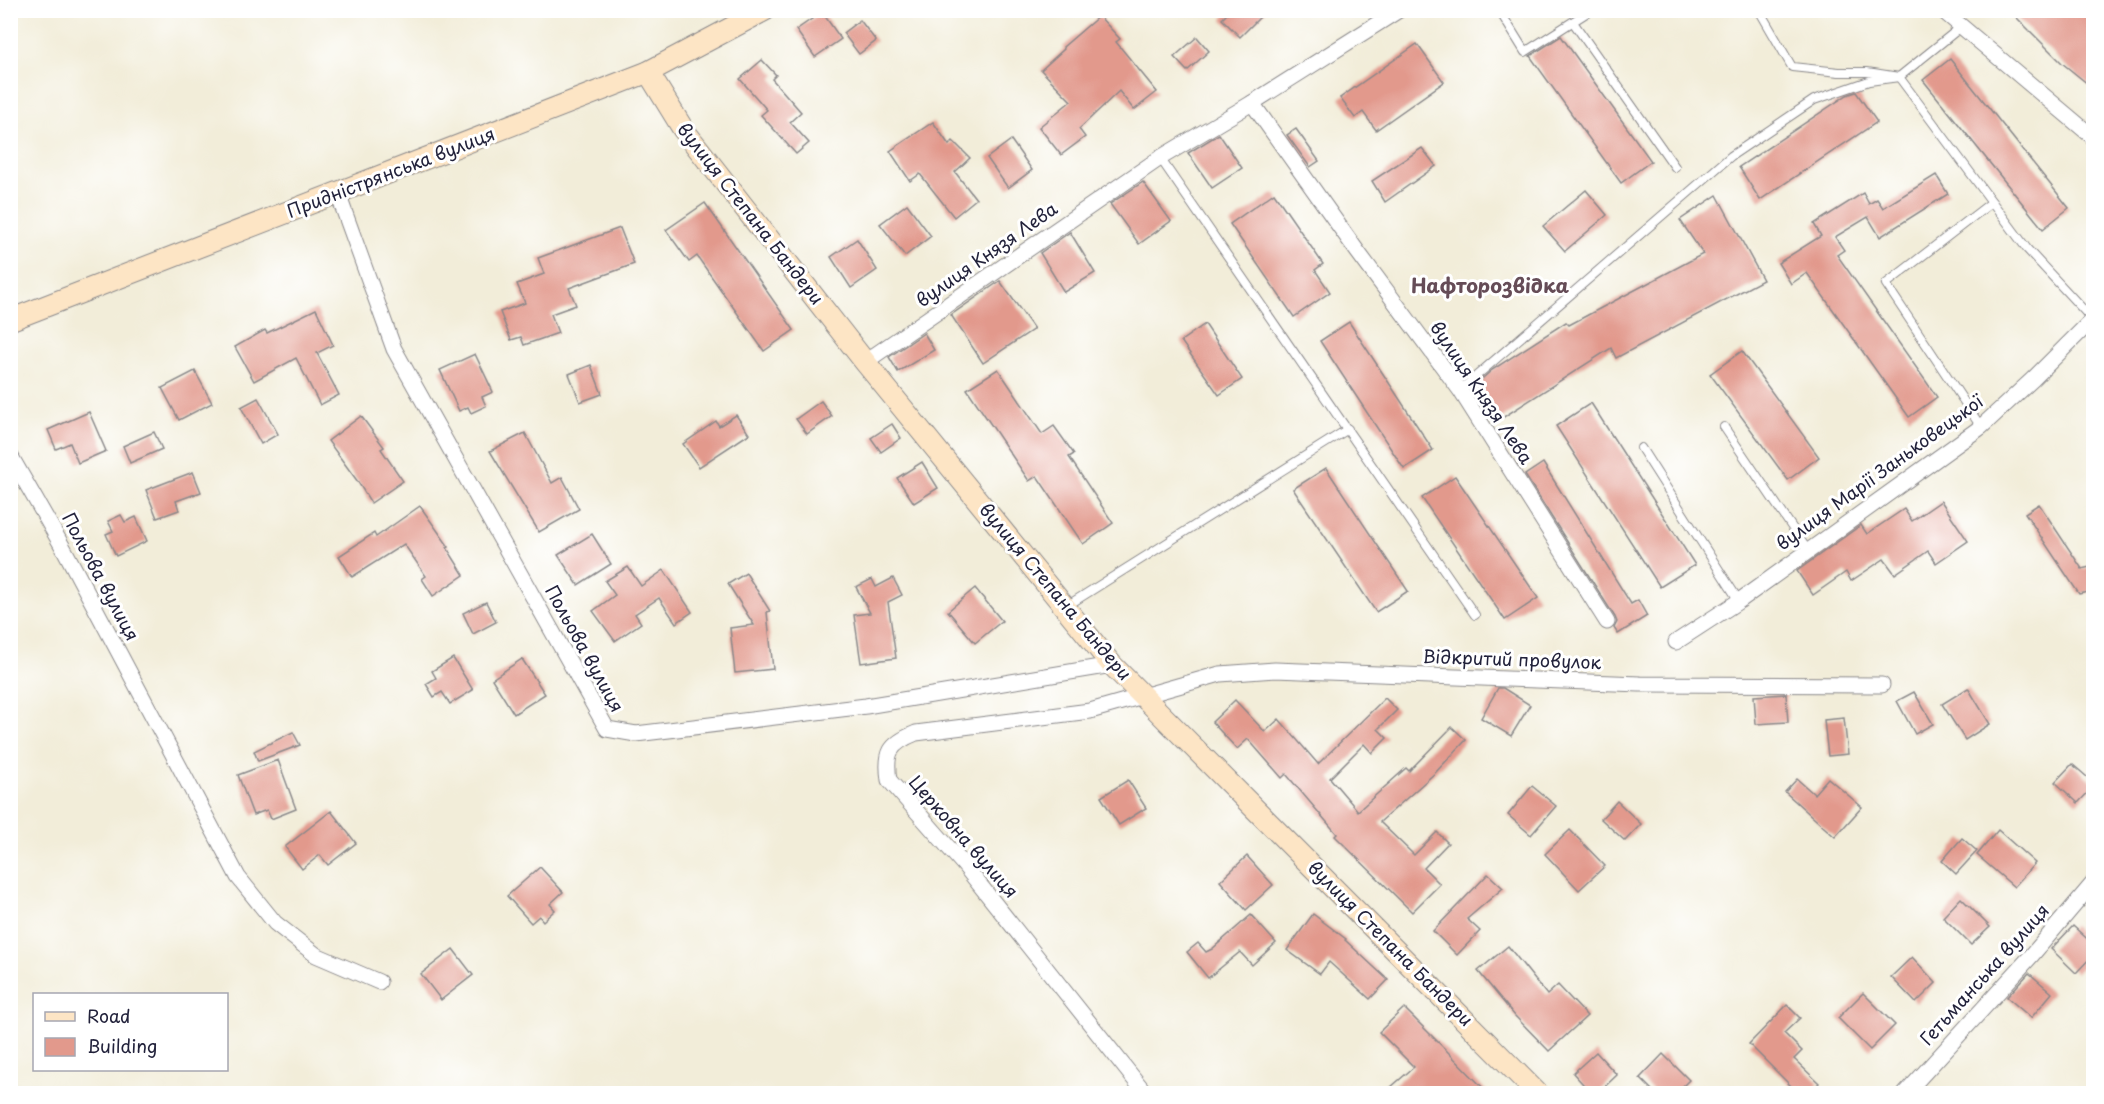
<svg xmlns="http://www.w3.org/2000/svg" width="2104" height="1104" viewBox="0 0 2104 1104" font-family="'Playpen Sans',sans-serif">
<style>
.building{fill:#e2998c}
.lines{fill:none;stroke-linecap:round;stroke-linejoin:round}
.lane-casing{stroke:#8a888a;stroke-width:10}
.street-casing{stroke:#8a888a;stroke-width:17}
.secondary-casing{stroke:#8a888a;stroke-width:23}
.lane{stroke:#fff;stroke-width:8}
.street{stroke:#fff;stroke-width:15}
.secondary{stroke:#fde5c5;stroke-width:21}
.labels{text-anchor:middle;stroke-width:6;stroke-linejoin:round;paint-order:stroke}
.street-label{font-size:18px;fill:#22223b;stroke:#fff}
.neighbourhood-label{font-size:20px;font-weight:bold;fill:#654c57;stroke:#fff}
</style>
<rect width="100%" height="100%" fill="#fff"/>
<filter id="ink" filterUnits="userSpaceOnUse"><feTurbulence type="fractalNoise" baseFrequency=".0167" numOctaves="2"/><feDisplacementMap in="SourceGraphic" scale="12" xChannelSelector="R" yChannelSelector="G"/><feConvolveMatrix kernelMatrix="1 2 1 2 8 2 1 2 1" color-interpolation-filters="sRGB"/></filter>
<filter id="wash" filterUnits="userSpaceOnUse"><feTurbulence type="fractalNoise" baseFrequency=".008" numOctaves="4" result="noise"/><feDisplacementMap in="SourceGraphic" scale="24" xChannelSelector="R" yChannelSelector="G"/><feGaussianBlur stdDeviation="1.35" result="paint"/><feColorMatrix in="noise" values="0 0 0 0 0 0 0 0 0 0 0 0 0 0 0 0 0 1.4 0 .05"/><feComposite in="paint" operator="in"/></filter>
<g filter="url(#wash)">
<rect width="100%" height="100%" fill="#f2edd9"/>
<g id="blocks">
<g class="building">
<path d="M 1231,10 L 1267,10 L 1240,37 L 1222,19 Z"/>
<path d="M 2009,10 L 2094,10 L 2094,89 L 2062,63 Z"/>
<path d="M 822,12 L 841,39 L 815,57 L 796,30 Z"/>
<path d="M 1099,16 L 1120,39 L 1116,42 L 1157,92 L 1134,110 L 1119,91 L 1079,129 L 1085,137 L 1061,155 L 1039,127 L 1071,101 L 1041,70 L 1064,49 L 1063,47 Z"/>
<path d="M 860,20 L 876,41 L 859,54 L 843,33 Z"/>
<path d="M 1561,36 L 1651,161 L 1621,183 L 1530,56 Z"/>
<path d="M 1197,37 L 1209,51 L 1187,71 L 1174,57 Z"/>
<path d="M 1417,44 L 1444,82 L 1376,130 L 1363,112 L 1355,118 L 1340,98 Z"/>
<path d="M 1950,59 L 2069,208 L 2043,229 L 1923,80 Z"/>
<path d="M 762,60 L 776,75 L 772,79 L 801,112 L 790,122 L 809,143 L 796,154 L 761,115 L 767,110 L 740,79 Z"/>
<path d="M 1856,92 L 1877,122 L 1760,200 L 1739,167 L 1847,95 Z"/>
<path d="M 933,122 L 949,145 L 953,141 L 970,158 L 955,172 L 976,199 L 954,217 L 920,174 L 910,181 L 890,151 Z"/>
<path d="M 1296,129 L 1319,161 L 1310,167 L 1287,135 Z"/>
<path d="M 1219,134 L 1242,168 L 1212,188 L 1188,153 Z"/>
<path d="M 1011,140 L 1032,170 L 1008,188 L 987,158 Z"/>
<path d="M 1422,148 L 1436,166 L 1385,202 L 1372,181 Z"/>
<path d="M 1936,175 L 1948,194 L 1880,237 L 1868,217 L 1835,237 L 1844,250 L 1837,255 L 1937,397 L 1909,417 L 1807,273 L 1791,284 L 1778,263 L 1821,236 L 1814,224 L 1863,193 L 1869,204 L 1877,199 L 1883,208 Z"/>
<path d="M 1143,182 L 1171,221 L 1139,244 L 1110,204 Z"/>
<path d="M 1586,190 L 1607,215 L 1565,251 L 1543,226 Z"/>
<path d="M 1274,193 L 1323,264 L 1315,270 L 1330,292 L 1294,317 L 1230,224 Z"/>
<path d="M 1717,195 L 1763,280 L 1616,358 L 1611,348 L 1499,420 L 1475,385 L 1492,370 L 1566,322 L 1569,325 L 1703,254 L 1680,220 Z"/>
<path d="M 705,203 L 794,330 L 764,351 L 697,256 L 689,262 L 666,230 Z"/>
<path d="M 907,204 L 931,236 L 905,256 L 880,224 Z"/>
<path d="M 620,228 L 634,264 L 569,288 L 576,305 L 551,314 L 558,333 L 524,345 L 521,337 L 511,340 L 500,312 L 525,303 L 517,284 L 544,274 L 538,258 Z"/>
<path d="M 1070,232 L 1095,273 L 1064,292 L 1040,253 Z"/>
<path d="M 857,239 L 877,270 L 851,288 L 831,257 Z"/>
<path d="M 1000,281 L 1034,329 L 983,363 L 951,315 Z"/>
<path d="M 316,309 L 333,345 L 317,353 L 339,395 L 320,405 L 296,358 L 254,381 L 235,347 L 265,330 L 267,333 Z"/>
<path d="M 1349,322 L 1433,450 L 1404,469 L 1320,341 Z"/>
<path d="M 1205,324 L 1242,379 L 1219,395 L 1181,341 Z"/>
<path d="M 924,333 L 934,350 L 898,372 L 889,357 Z"/>
<path d="M 1742,351 L 1819,457 L 1788,480 L 1710,374 Z"/>
<path d="M 475,354 L 493,392 L 482,397 L 486,406 L 471,413 L 468,407 L 459,411 L 440,370 Z"/>
<path d="M 591,365 L 602,394 L 580,402 L 569,374 Z"/>
<path d="M 998,369 L 1042,434 L 1054,426 L 1074,454 L 1069,457 L 1113,523 L 1083,544 L 1037,476 L 1029,481 L 967,389 Z"/>
<path d="M 195,371 L 212,403 L 179,420 L 162,388 Z"/>
<path d="M 258,398 L 278,434 L 261,444 L 241,407 Z"/>
<path d="M 821,401 L 832,416 L 807,434 L 796,419 Z"/>
<path d="M 1591,403 L 1695,565 L 1660,587 L 1556,426 Z"/>
<path d="M 89,412 L 106,451 L 78,463 L 70,443 L 56,449 L 48,430 Z"/>
<path d="M 736,415 L 749,434 L 699,467 L 683,444 L 716,421 L 719,426 Z"/>
<path d="M 361,416 L 384,447 L 381,449 L 403,481 L 371,503 L 358,482 L 328,441 Z"/>
<path d="M 892,424 L 901,438 L 881,452 L 871,438 Z"/>
<path d="M 154,432 L 162,449 L 130,463 L 123,446 Z"/>
<path d="M 525,433 L 552,483 L 562,477 L 579,509 L 539,532 L 490,451 Z"/>
<path d="M 922,462 L 938,488 L 914,503 L 897,478 Z"/>
<path d="M 1543,463 L 1631,604 L 1638,600 L 1647,616 L 1618,634 L 1614,628 L 1617,622 L 1615,617 L 1525,475 Z"/>
<path d="M 1326,468 L 1408,591 L 1376,612 L 1293,489 Z"/>
<path d="M 193,472 L 201,492 L 176,501 L 179,510 L 157,518 L 146,490 Z"/>
<path d="M 1455,476 L 1538,598 L 1505,620 L 1422,498 Z"/>
<path d="M 1941,501 L 1968,541 L 1936,563 L 1928,551 L 1895,574 L 1884,559 L 1851,581 L 1846,572 L 1813,595 L 1797,571 L 1861,525 L 1867,534 L 1904,509 L 1912,521 Z"/>
<path d="M 2039,504 L 2082,569 L 2094,566 L 2094,591 L 2079,594 L 2025,513 Z"/>
<path d="M 420,506 L 449,547 L 447,548 L 464,575 L 433,596 L 422,579 L 426,576 L 404,544 L 352,577 L 339,556 L 374,533 L 376,537 Z"/>
<path d="M 121,515 L 125,522 L 136,517 L 147,541 L 116,556 L 106,534 L 113,531 L 108,521 Z"/>
<path d="M 592,534 L 611,564 L 578,585 L 558,555 Z"/>
<path d="M 628,567 L 641,586 L 664,570 L 692,612 L 676,623 L 659,598 L 635,614 L 641,623 L 615,641 L 593,611 L 615,595 L 605,581 Z"/>
<path d="M 746,573 L 770,611 L 767,612 L 773,669 L 735,673 L 730,628 L 754,625 L 728,584 Z"/>
<path d="M 893,578 L 902,595 L 888,602 L 896,658 L 861,663 L 854,615 L 870,613 L 856,587 L 872,579 L 876,587 Z"/>
<path d="M 975,588 L 1002,621 L 975,643 L 948,611 Z"/>
<path d="M 486,602 L 496,622 L 473,634 L 463,613 Z"/>
<path d="M 453,658 L 473,690 L 450,704 L 442,692 L 434,697 L 426,684 L 436,678 L 432,671 Z"/>
<path d="M 522,659 L 545,694 L 514,714 L 492,679 Z"/>
<path d="M 1498,688 L 1503,688 L 1530,705 L 1511,736 L 1481,718 Z"/>
<path d="M 1968,688 L 1990,724 L 1965,740 L 1942,704 Z"/>
<path d="M 1914,692 L 1933,724 L 1915,734 L 1897,701 Z"/>
<path d="M 1786,694 L 1788,722 L 1756,724 L 1754,696 Z"/>
<path d="M 1385,698 L 1397,710 L 1378,729 L 1387,738 L 1372,753 L 1364,744 L 1330,778 L 1358,811 L 1406,768 L 1409,771 L 1452,727 L 1466,740 L 1435,773 L 1380,822 L 1414,855 L 1437,832 L 1448,843 L 1424,868 L 1440,884 L 1412,912 L 1335,836 L 1337,834 L 1286,774 L 1282,778 L 1248,739 L 1237,749 L 1212,722 L 1235,700 L 1265,732 L 1279,719 L 1318,764 Z"/>
<path d="M 1844,718 L 1848,754 L 1828,756 L 1824,720 Z"/>
<path d="M 293,732 L 300,745 L 258,761 L 254,751 Z"/>
<path d="M 278,760 L 296,809 L 271,819 L 267,810 L 253,815 L 238,775 Z"/>
<path d="M 2072,764 L 2094,783 L 2094,786 L 2078,803 L 2055,782 Z"/>
<path d="M 1828,778 L 1862,807 L 1835,837 L 1785,792 L 1797,779 L 1814,794 Z"/>
<path d="M 1128,780 L 1146,808 L 1119,825 L 1101,797 Z"/>
<path d="M 1532,786 L 1556,806 L 1531,835 L 1508,815 Z"/>
<path d="M 1617,801 L 1641,824 L 1625,841 L 1601,819 Z"/>
<path d="M 331,811 L 356,843 L 328,865 L 320,855 L 302,869 L 285,847 Z"/>
<path d="M 1570,830 L 1605,866 L 1579,890 L 1545,854 Z"/>
<path d="M 1998,830 L 2035,863 L 2014,887 L 1977,855 Z"/>
<path d="M 1962,838 L 1977,851 L 1956,874 L 1942,861 Z"/>
<path d="M 1247,856 L 1273,885 L 1246,910 L 1220,881 Z"/>
<path d="M 540,867 L 563,892 L 550,904 L 555,910 L 543,921 L 539,916 L 531,923 L 507,896 Z"/>
<path d="M 1488,874 L 1503,888 L 1467,919 L 1480,931 L 1457,955 L 1433,931 Z"/>
<path d="M 1961,898 L 1990,927 L 1971,945 L 1943,917 Z"/>
<path d="M 1313,914 L 1346,939 L 1345,940 L 1388,980 L 1370,999 L 1329,962 L 1320,974 L 1287,950 Z"/>
<path d="M 1251,915 L 1276,943 L 1252,965 L 1240,952 L 1208,978 L 1187,952 L 1198,943 L 1206,952 L 1212,949 Z"/>
<path d="M 2073,926 L 2094,945 L 2094,954 L 2076,973 L 2051,949 Z"/>
<path d="M 1508,946 L 1547,995 L 1558,985 L 1587,1016 L 1549,1051 L 1515,1016 L 1478,971 Z"/>
<path d="M 453,949 L 473,975 L 441,1000 L 421,974 Z"/>
<path d="M 1912,957 L 1936,983 L 1916,1003 L 1891,977 Z"/>
<path d="M 2029,973 L 2052,993 L 2031,1018 L 2007,997 Z"/>
<path d="M 1863,993 L 1895,1025 L 1870,1050 L 1838,1018 Z"/>
<path d="M 1787,1005 L 1800,1018 L 1784,1033 L 1802,1051 L 1794,1059 L 1819,1083 L 1808,1094 L 1799,1094 L 1749,1044 Z"/>
<path d="M 1404,1008 L 1446,1050 L 1489,1094 L 1383,1094 L 1414,1067 L 1379,1032 Z"/>
<path d="M 1596,1052 L 1617,1075 L 1597,1094 L 1592,1094 L 1573,1073 Z"/>
<path d="M 1663,1054 L 1689,1080 L 1675,1094 L 1656,1094 L 1640,1078 Z"/>
</g>
</g>
</g>
<g filter="url(#ink)">
<use href="#blocks" fill-opacity="0" stroke="#8a888a" stroke-width="1.5"/>
<g class="lines">
<g class="lane-casing">
<g id="lane">
<path d="M 1499,10 L 1525,52 L 1591,10"/>
<path d="M 1759,10 L 1792,67 L 1839,72 L 1867,72 L 1899,77 L 2027,249 L 2092,319"/>
<path d="M 1573,22 L 1675,167"/>
<path d="M 1160,158 L 1475,615"/>
<path d="M 1460,390 L 1731,156 L 1814,100 L 1869,81 L 1899,77 L 1961,27"/>
<path d="M 1724,427 L 1808,551"/>
<path d="M 1981,427 L 1886,284 L 1992,202"/>
<path d="M 1641,448 L 1739,601"/>
<path d="M 1065,607 L 1348,429"/>
</g>
</g>
<g class="street-casing">
<g id="street">
<path d="M 1942,10 L 2094,138"/>
<path d="M 1252,103 L 1357,251 L 1460,390 L 1607,622"/>
<path d="M 338,194 L 394,349 L 607,729 L 636,734 L 866,706 L 1112,665"/>
<path d="M 865,362 L 1160,158 L 1252,103 L 1399,10"/>
<path d="M 10,455 L 65,551 L 238,877 L 275,923 L 316,955 L 379,982"/>
<path d="M 1676,642 L 1739,601 L 1981,427 L 2033,379 L 2094,318"/>
<path d="M 1146,1094 L 964,865 L 889,780 C 885,753 889,744 916,733 L 1090,711 L 1220,674 L 1275,670 L 1640,684 L 1882,685"/>
<path d="M 1905,1094 L 2032,955 L 2094,882"/>
</g>
</g>
<g class="secondary-casing">
<g id="secondary">
<path d="M 648,72 L 683,129 L 865,362 L 1112,665 L 1538,1094"/>
<path d="M 10,320 L 648,72 L 765,10"/>
</g>
</g>
<use href="#lane" class="lane"/>
<use href="#street" class="street"/>
<use href="#secondary" class="secondary"/>
</g>
</g>
<g class="labels">
<g class="street-label">
<text transform="translate(391 173) rotate(-21)" y="6">Придністрянська вулиця</text>
<text transform="translate(750 214) rotate(52)" y="6">вулиця Степана Бандери</text>
<text transform="translate(987 255) rotate(-35)" y="6">вулиця Князя Лева</text>
<text transform="translate(1481 393) rotate(56)" y="6">вулиця Князя Лева</text>
<text transform="translate(1880 473) rotate(-36)" y="6">вулиця Марії Заньковецької</text>
<text transform="translate(100 577) rotate(62)" y="6">Польова вулиця</text>
<text transform="translate(1055 592) rotate(50)" y="6">вулиця Степана Бандери</text>
<text transform="translate(584 649) rotate(61)" y="6">Польова вулиця</text>
<text transform="translate(1512 660) rotate(2)" y="6">Відкритий провулок</text>
<text transform="translate(963 837) rotate(49)" y="6">Церковна вулиця</text>
<text transform="translate(1390 944) rotate(45)" y="6">вулиця Степана Бандери</text>
<text transform="translate(1985 975) rotate(-48)" y="6">Гетьманська вулиця</text>
</g>
<g class="neighbourhood-label">
<text x="1490" y="293">Нафторозвідка</text>
</g>
</g>
<rect width="2104" height="1104" fill="none" stroke="#fff" stroke-width="36"/>
<rect x="33" y="993" width="195" height="78" fill="#ffffff" stroke="#a7a7b1" stroke-width="1.5"/>
<rect x="45" y="1012" width="30" height="9" fill="#fde5c5" stroke="#a7a7b1" stroke-width="1.5"/>
<text x="87" y="1023" font-size="18" fill="#22223b">Road</text>
<rect x="45" y="1038" width="30" height="18" fill="#e2998c" stroke="#a7a7b1" stroke-width="1.5"/>
<text x="87" y="1053" font-size="18" fill="#22223b">Building</text>
</svg>
